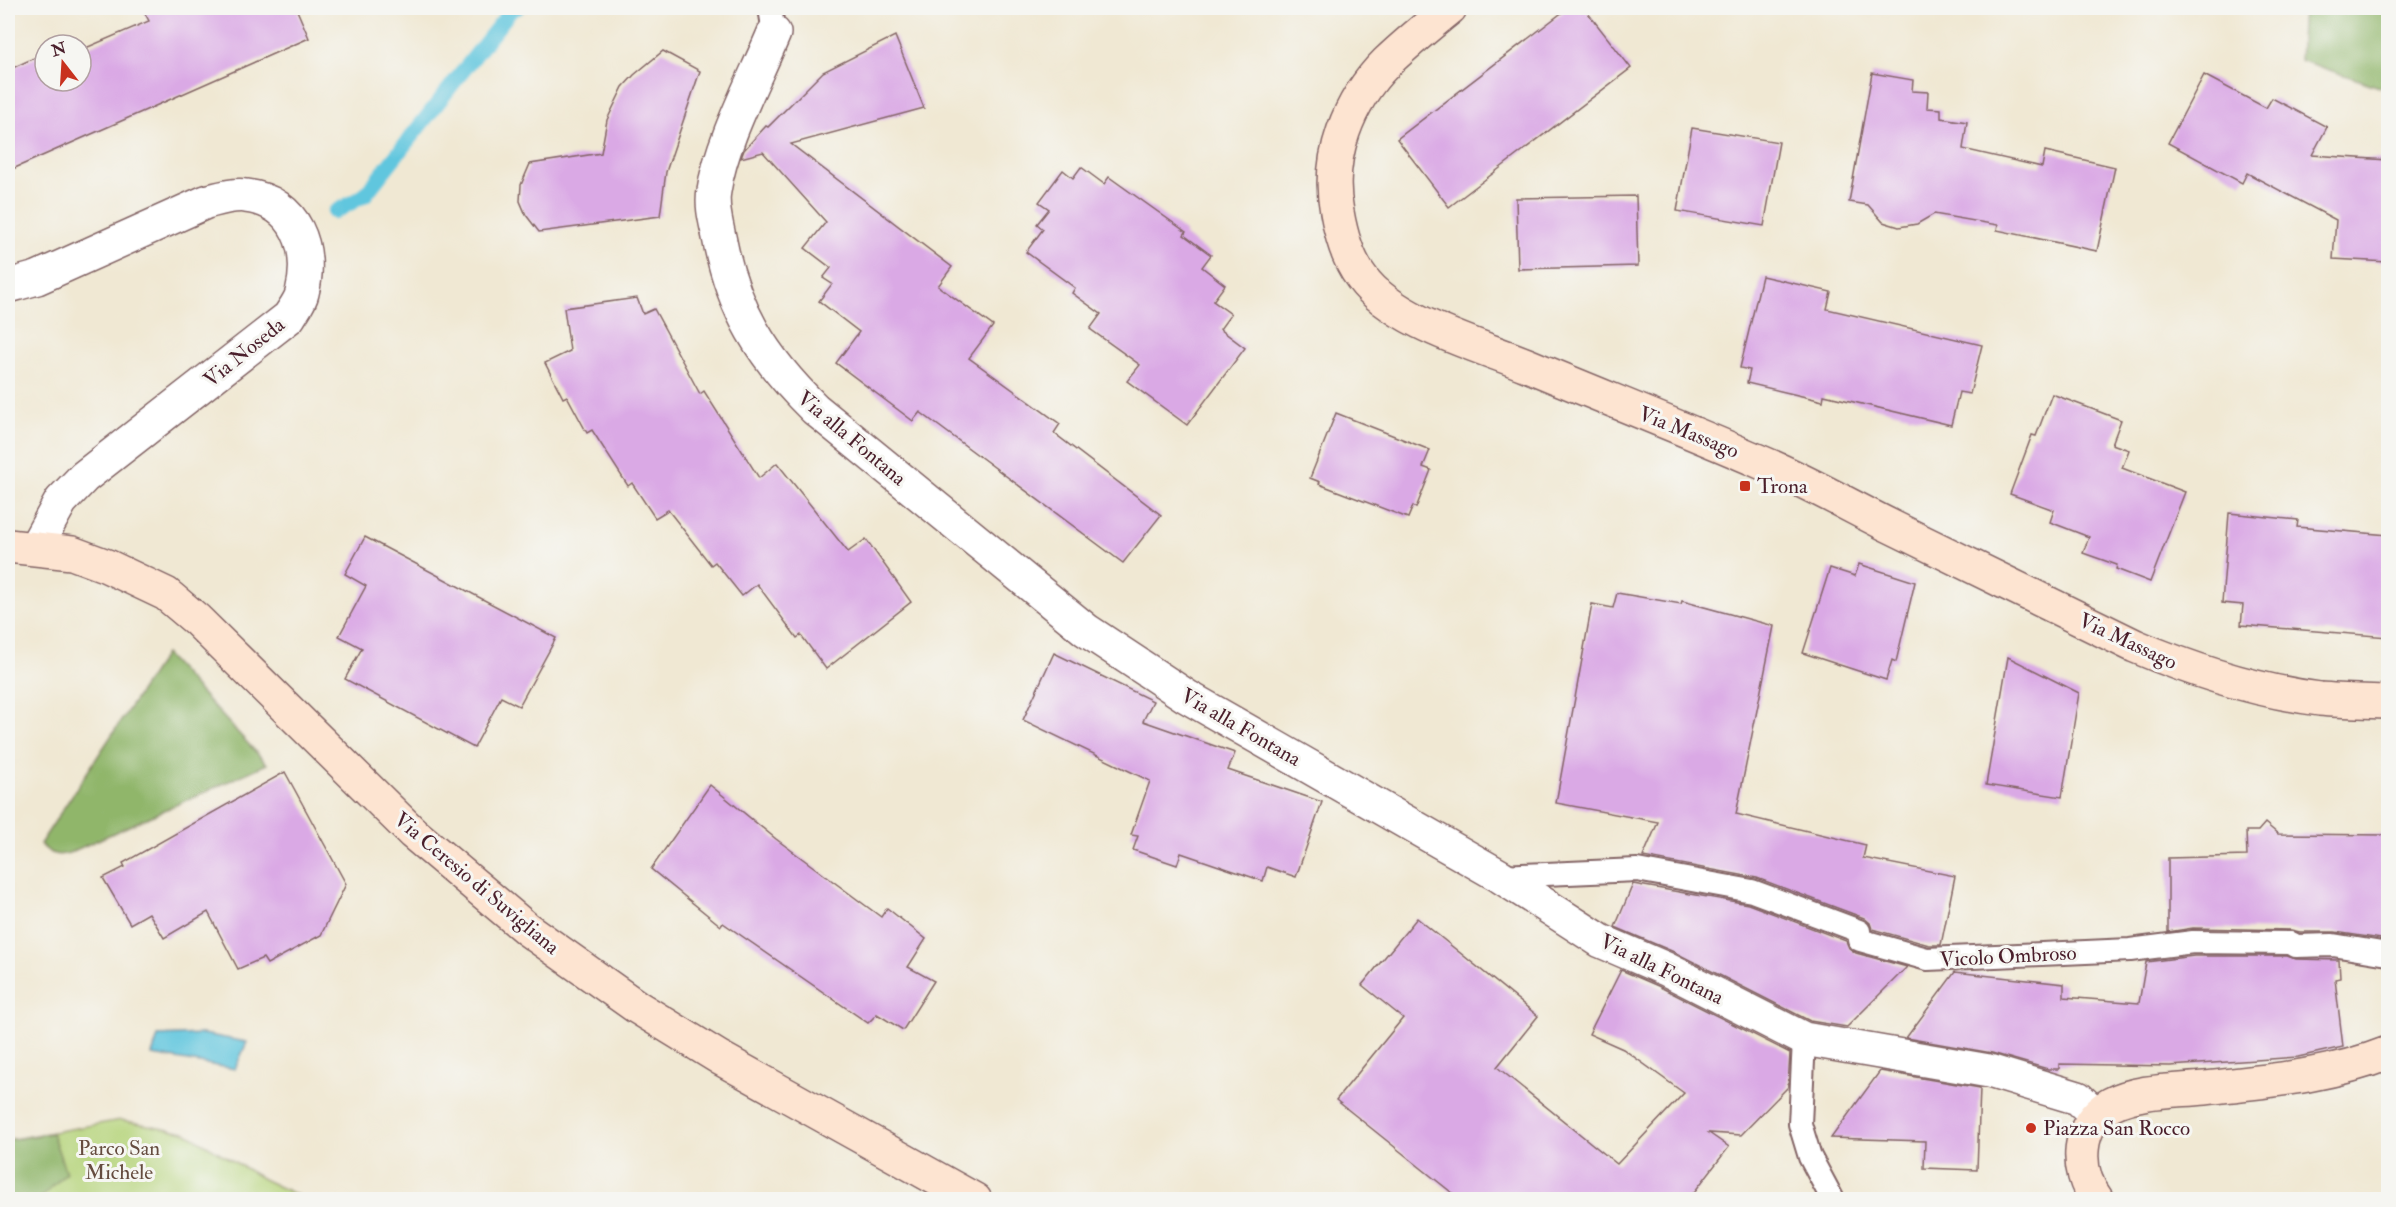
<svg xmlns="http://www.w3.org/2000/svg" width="2396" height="1207" viewBox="0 0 2396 1207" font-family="'IM FELL Double Pica',serif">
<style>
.green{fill:#b6d47b;stroke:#807a53;stroke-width:1.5}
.forest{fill:#90b66b;stroke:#6d6a4b;stroke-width:1.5}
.water{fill:#60c6de;stroke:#557284;stroke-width:1.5}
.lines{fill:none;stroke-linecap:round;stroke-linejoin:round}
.stream{stroke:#60c6de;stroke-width:15}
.building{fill:#daa9e5}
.lane-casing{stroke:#846566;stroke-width:26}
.street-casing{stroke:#846566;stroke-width:36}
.secondary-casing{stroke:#846566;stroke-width:36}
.lane{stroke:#fff;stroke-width:22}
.street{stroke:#fff;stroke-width:33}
.secondary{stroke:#fde4d1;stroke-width:33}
.poi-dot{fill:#c8321e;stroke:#f6f6f2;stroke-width:2}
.labels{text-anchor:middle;stroke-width:6;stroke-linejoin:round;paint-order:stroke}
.street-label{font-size:21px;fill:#4a1f2b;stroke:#f6f6f2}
.poi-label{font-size:21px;fill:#4a1f2b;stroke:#f6f6f2;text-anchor:start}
.park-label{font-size:21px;fill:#654c3f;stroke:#f6f6f2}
</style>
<rect width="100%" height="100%" fill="#f6f6f2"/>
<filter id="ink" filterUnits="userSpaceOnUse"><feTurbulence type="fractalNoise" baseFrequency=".0167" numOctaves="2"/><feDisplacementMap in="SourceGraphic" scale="12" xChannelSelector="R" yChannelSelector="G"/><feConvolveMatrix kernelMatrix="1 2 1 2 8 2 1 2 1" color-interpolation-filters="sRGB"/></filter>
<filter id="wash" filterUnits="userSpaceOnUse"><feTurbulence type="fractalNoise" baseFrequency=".008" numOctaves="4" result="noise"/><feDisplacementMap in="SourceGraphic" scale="24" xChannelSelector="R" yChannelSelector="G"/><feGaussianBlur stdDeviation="1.35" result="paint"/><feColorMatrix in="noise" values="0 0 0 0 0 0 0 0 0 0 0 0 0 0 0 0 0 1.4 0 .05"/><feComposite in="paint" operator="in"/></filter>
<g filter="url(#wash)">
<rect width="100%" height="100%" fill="#f0e8d3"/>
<path class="green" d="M 121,1120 L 185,1132 L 263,1179 L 305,1199 L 8,1199 L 8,1140 Z"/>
<g class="forest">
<path d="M 2303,8 L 2388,8 L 2388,90 L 2300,60 Z"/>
<path d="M 165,654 L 267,764 L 69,853 C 56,857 50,854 40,844 Z"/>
<path d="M 52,1133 L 66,1173 L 40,1199 L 8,1199 L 8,1140 Z"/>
</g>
<path class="water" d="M 203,1034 L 247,1042 L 235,1069 L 152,1055 L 158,1036 Z"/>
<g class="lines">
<path class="stream" d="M 335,212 L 365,195 L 512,9 L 517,8"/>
</g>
<g id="blocks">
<g class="building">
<path d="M 142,8 L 296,8 L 309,38 L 8,171 L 8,70 L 45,53 L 45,81 L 81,81 L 81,50 L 149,21 Z"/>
<path d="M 1568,8 L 1584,8 L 1631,68 L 1449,207 L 1397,139 Z"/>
<path d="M 895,36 L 924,108 L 791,144 L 952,267 L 938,286 L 993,326 L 969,358 L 1060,424 L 1054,433 L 1161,515 L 1123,563 L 920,412 L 913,421 L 836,363 L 859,332 L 819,301 L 832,284 L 823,278 L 831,268 L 805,248 L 826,222 L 763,152 L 741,158 L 744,150 L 766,126 L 768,127 L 823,72 Z"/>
<path d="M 663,51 L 700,71 L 666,172 L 660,216 L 539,232 L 526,215 L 520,201 L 521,185 L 530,164 L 601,153 L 607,120 L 623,87 L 634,75 Z"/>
<path d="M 1872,73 L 1913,80 L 1912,91 L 1928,92 L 1927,108 L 1941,109 L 1941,118 L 1967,122 L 1963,149 L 2042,167 L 2045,151 L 2115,167 L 2097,251 L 1997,230 L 1998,225 L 1934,214 L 1917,224 L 1899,227 L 1883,222 L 1868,205 L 1849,202 Z"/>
<path d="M 2204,75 L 2266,108 L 2272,98 L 2327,127 L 2312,155 L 2388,160 L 2388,262 L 2333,259 L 2336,220 L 2247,173 L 2242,183 L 2168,143 Z"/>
<path d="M 1692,128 L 1779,142 L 1764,226 L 1677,211 Z"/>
<path d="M 1081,167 L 1104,184 L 1109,177 L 1186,232 L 1184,235 L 1211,255 L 1202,267 L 1225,285 L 1213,301 L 1231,314 L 1220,329 L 1245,348 L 1187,425 L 1127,381 L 1140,365 L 1090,329 L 1101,314 L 1072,293 L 1075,288 L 1026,252 L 1043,229 L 1037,224 L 1049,209 L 1039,202 L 1063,170 L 1073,178 Z"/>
<path d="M 1636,196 L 1638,266 L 1518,269 L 1516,198 Z"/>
<path d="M 1762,276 L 1831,292 L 1827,309 L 1982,345 L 1970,394 L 1959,392 L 1951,425 L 1824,395 L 1823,401 L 1747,383 L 1750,370 L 1740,368 Z"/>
<path d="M 637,298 L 643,314 L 654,309 L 700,394 L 704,391 L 759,478 L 777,463 L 848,552 L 866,539 L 911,602 L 826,669 L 801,635 L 797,638 L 757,584 L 742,596 L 715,562 L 711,565 L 668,510 L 655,518 L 632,483 L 628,486 L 592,430 L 587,433 L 567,396 L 563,398 L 545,363 L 570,351 L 564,308 Z"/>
<path d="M 2052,394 L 2121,420 L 2112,444 L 2129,450 L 2122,468 L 2185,492 L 2150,582 L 2116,569 L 2117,565 L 2083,553 L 2089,537 L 2050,522 L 2054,510 L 2010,494 L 2032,435 L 2036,436 Z"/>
<path d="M 1336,413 L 1430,450 L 1423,467 L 1431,470 L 1416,508 L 1413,506 L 1408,518 L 1319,484 L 1320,482 L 1310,478 Z"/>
<path d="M 2229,513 L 2298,520 L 2297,527 L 2388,535 L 2388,637 L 2241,625 L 2243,605 L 2222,603 Z"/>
<path d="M 365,537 L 556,638 L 519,706 L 501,697 L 474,748 L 345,679 L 362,648 L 339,636 L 366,586 L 345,574 Z"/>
<path d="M 1859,564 L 1915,582 L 1896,662 L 1892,660 L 1886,680 L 1803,653 L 1830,568 L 1855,576 Z"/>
<path d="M 1617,593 L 1681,604 L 1682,601 L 1774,626 L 1736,814 L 1866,845 L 1863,858 L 1955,876 L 1941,945 L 1929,945 L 1872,929 L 1870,923 L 1864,918 L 1757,878 L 1643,857 L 1658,822 L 1556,803 L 1592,604 L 1613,608 Z"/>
<path d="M 1054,653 L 1153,701 L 1143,721 L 1235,753 L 1228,770 L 1322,802 L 1296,877 L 1267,867 L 1263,881 L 1181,853 L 1177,865 L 1133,850 L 1138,836 L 1131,835 L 1150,781 L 1023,720 Z"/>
<path d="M 2008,657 L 2079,693 L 2062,797 L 1986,785 Z"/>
<path d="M 285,772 L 346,884 L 321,935 L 267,964 L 263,958 L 238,969 L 208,912 L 164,938 L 149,913 L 130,924 L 103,878 L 125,867 L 123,863 Z"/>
<path d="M 710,785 L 776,839 L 881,917 L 887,908 L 926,939 L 908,967 L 934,981 L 903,1030 L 877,1014 L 868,1023 L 723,923 L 721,926 L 651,869 Z"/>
<path d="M 2265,823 L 2278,834 L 2388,835 L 2388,940 L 2335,932 L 2300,932 L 2291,930 L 2193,928 L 2168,932 L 2168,858 L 2247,856 L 2246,831 L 2258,831 Z"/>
<path d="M 1633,884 L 1748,904 L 1846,941 L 1849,948 L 1856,953 L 1907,967 L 1847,1027 L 1810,1021 L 1674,952 L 1615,927 Z"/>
<path d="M 1417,918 L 1538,1016 L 1497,1067 L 1617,1164 L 1684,1093 L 1623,1049 L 1589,1034 L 1621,970 L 1658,986 L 1790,1053 L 1788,1087 L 1741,1135 L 1709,1133 L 1729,1147 L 1688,1200 L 1461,1200 L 1336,1100 L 1403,1018 L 1362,985 Z"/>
<path d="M 2194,956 L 2287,956 L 2296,959 L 2339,960 L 2340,978 L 2335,979 L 2343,1047 L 2298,1057 L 2170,1066 L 2059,1064 L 2059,1069 L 2048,1069 L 1992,1053 L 1906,1038 L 1955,972 L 2064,984 L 2064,997 L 2139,1003 L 2146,962 Z"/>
<path d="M 1880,1071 L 1980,1088 L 1977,1170 L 1924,1168 L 1925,1141 L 1831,1138 Z"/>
</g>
</g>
</g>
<g filter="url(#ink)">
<use href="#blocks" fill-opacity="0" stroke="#846566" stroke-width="1.5"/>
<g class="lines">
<g class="lane-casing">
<g id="lane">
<path d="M 770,8 L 774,33"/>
<path d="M 1500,876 L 1637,870 L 1752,891 L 1859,931 L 1860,940 L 1927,959 L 2130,950 L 2193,942 L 2291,943 L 2296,946 L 2333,945 L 2388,954"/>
<path d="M 1804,1039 L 1800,1124 L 1810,1157 L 1833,1200"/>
</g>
</g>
<g class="street-casing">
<g id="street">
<path d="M 774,33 C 754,81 721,142 714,191 C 711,206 716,222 719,237 C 733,310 762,357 815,409 L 1086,630 L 1186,696 L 1500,876 L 1601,941 L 1666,969 L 1804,1039 L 1989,1071 L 2078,1098 L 2096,1115"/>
<path d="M 8,286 L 37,278 L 206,202 C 218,199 233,194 246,196 C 297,202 313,249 302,293 C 300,302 293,310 289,317 L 84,477 L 61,501 L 35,548"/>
</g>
</g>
<g class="secondary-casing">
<g id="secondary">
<path d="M 1450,8 C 1429,25 1407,43 1387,62 C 1348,101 1326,158 1337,212 C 1341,235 1348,260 1362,278 C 1394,322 1478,345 1527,365 C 1606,398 1685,429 1763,463 C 1806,481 1848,505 1890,526 C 1972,566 2053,606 2135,646 C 2194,671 2255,691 2320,699 C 2342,701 2366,701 2388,702"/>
<path d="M 8,546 L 72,553 L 107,566 L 166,594 L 197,620 L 413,833 L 527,929 L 637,1007 L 720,1058 L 975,1200"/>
<path d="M 2097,1200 C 2074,1170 2076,1123 2111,1104 C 2137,1090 2175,1091 2205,1088 C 2267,1081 2330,1076 2388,1053"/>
</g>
</g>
<use href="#lane" class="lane"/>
<use href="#street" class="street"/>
<use href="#secondary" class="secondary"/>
</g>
</g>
<g class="poi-dot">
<rect x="1739" y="480" width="12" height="12" rx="3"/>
<circle cx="2031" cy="1128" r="6"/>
</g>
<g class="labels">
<g class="street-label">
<text transform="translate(244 352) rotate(-39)" y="7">Via Noseda</text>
<text transform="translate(1689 432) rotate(22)" y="7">Via Massago</text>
<text transform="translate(852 438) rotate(40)" y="7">Via alla Fontana</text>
<text transform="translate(2128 641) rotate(25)" y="7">Via Massago</text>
<text transform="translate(1241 727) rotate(30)" y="7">Via alla Fontana</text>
<text transform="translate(477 883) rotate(40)" y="7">Via Ceresio di Suvigliana</text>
<text transform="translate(2008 956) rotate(-3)" y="7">Vicolo Ombroso</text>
<text transform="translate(1662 969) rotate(26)" y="7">Via alla Fontana</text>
</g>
<g class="poi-label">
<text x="1757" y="493">Trona</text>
<text x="2043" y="1135">Piazza San Rocco</text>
</g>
<g class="park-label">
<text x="119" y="1155">Parco San<tspan x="119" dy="24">Michele</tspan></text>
</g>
</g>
<rect width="2396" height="1207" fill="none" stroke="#f6f6f2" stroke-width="30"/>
<g transform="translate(63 63) rotate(343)"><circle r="28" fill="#f6f6f2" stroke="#b1a0a2" stroke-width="1.5"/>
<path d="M0-4.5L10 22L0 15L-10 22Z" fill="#c8321e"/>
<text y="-9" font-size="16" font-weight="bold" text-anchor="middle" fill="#4a1f2b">N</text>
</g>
</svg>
